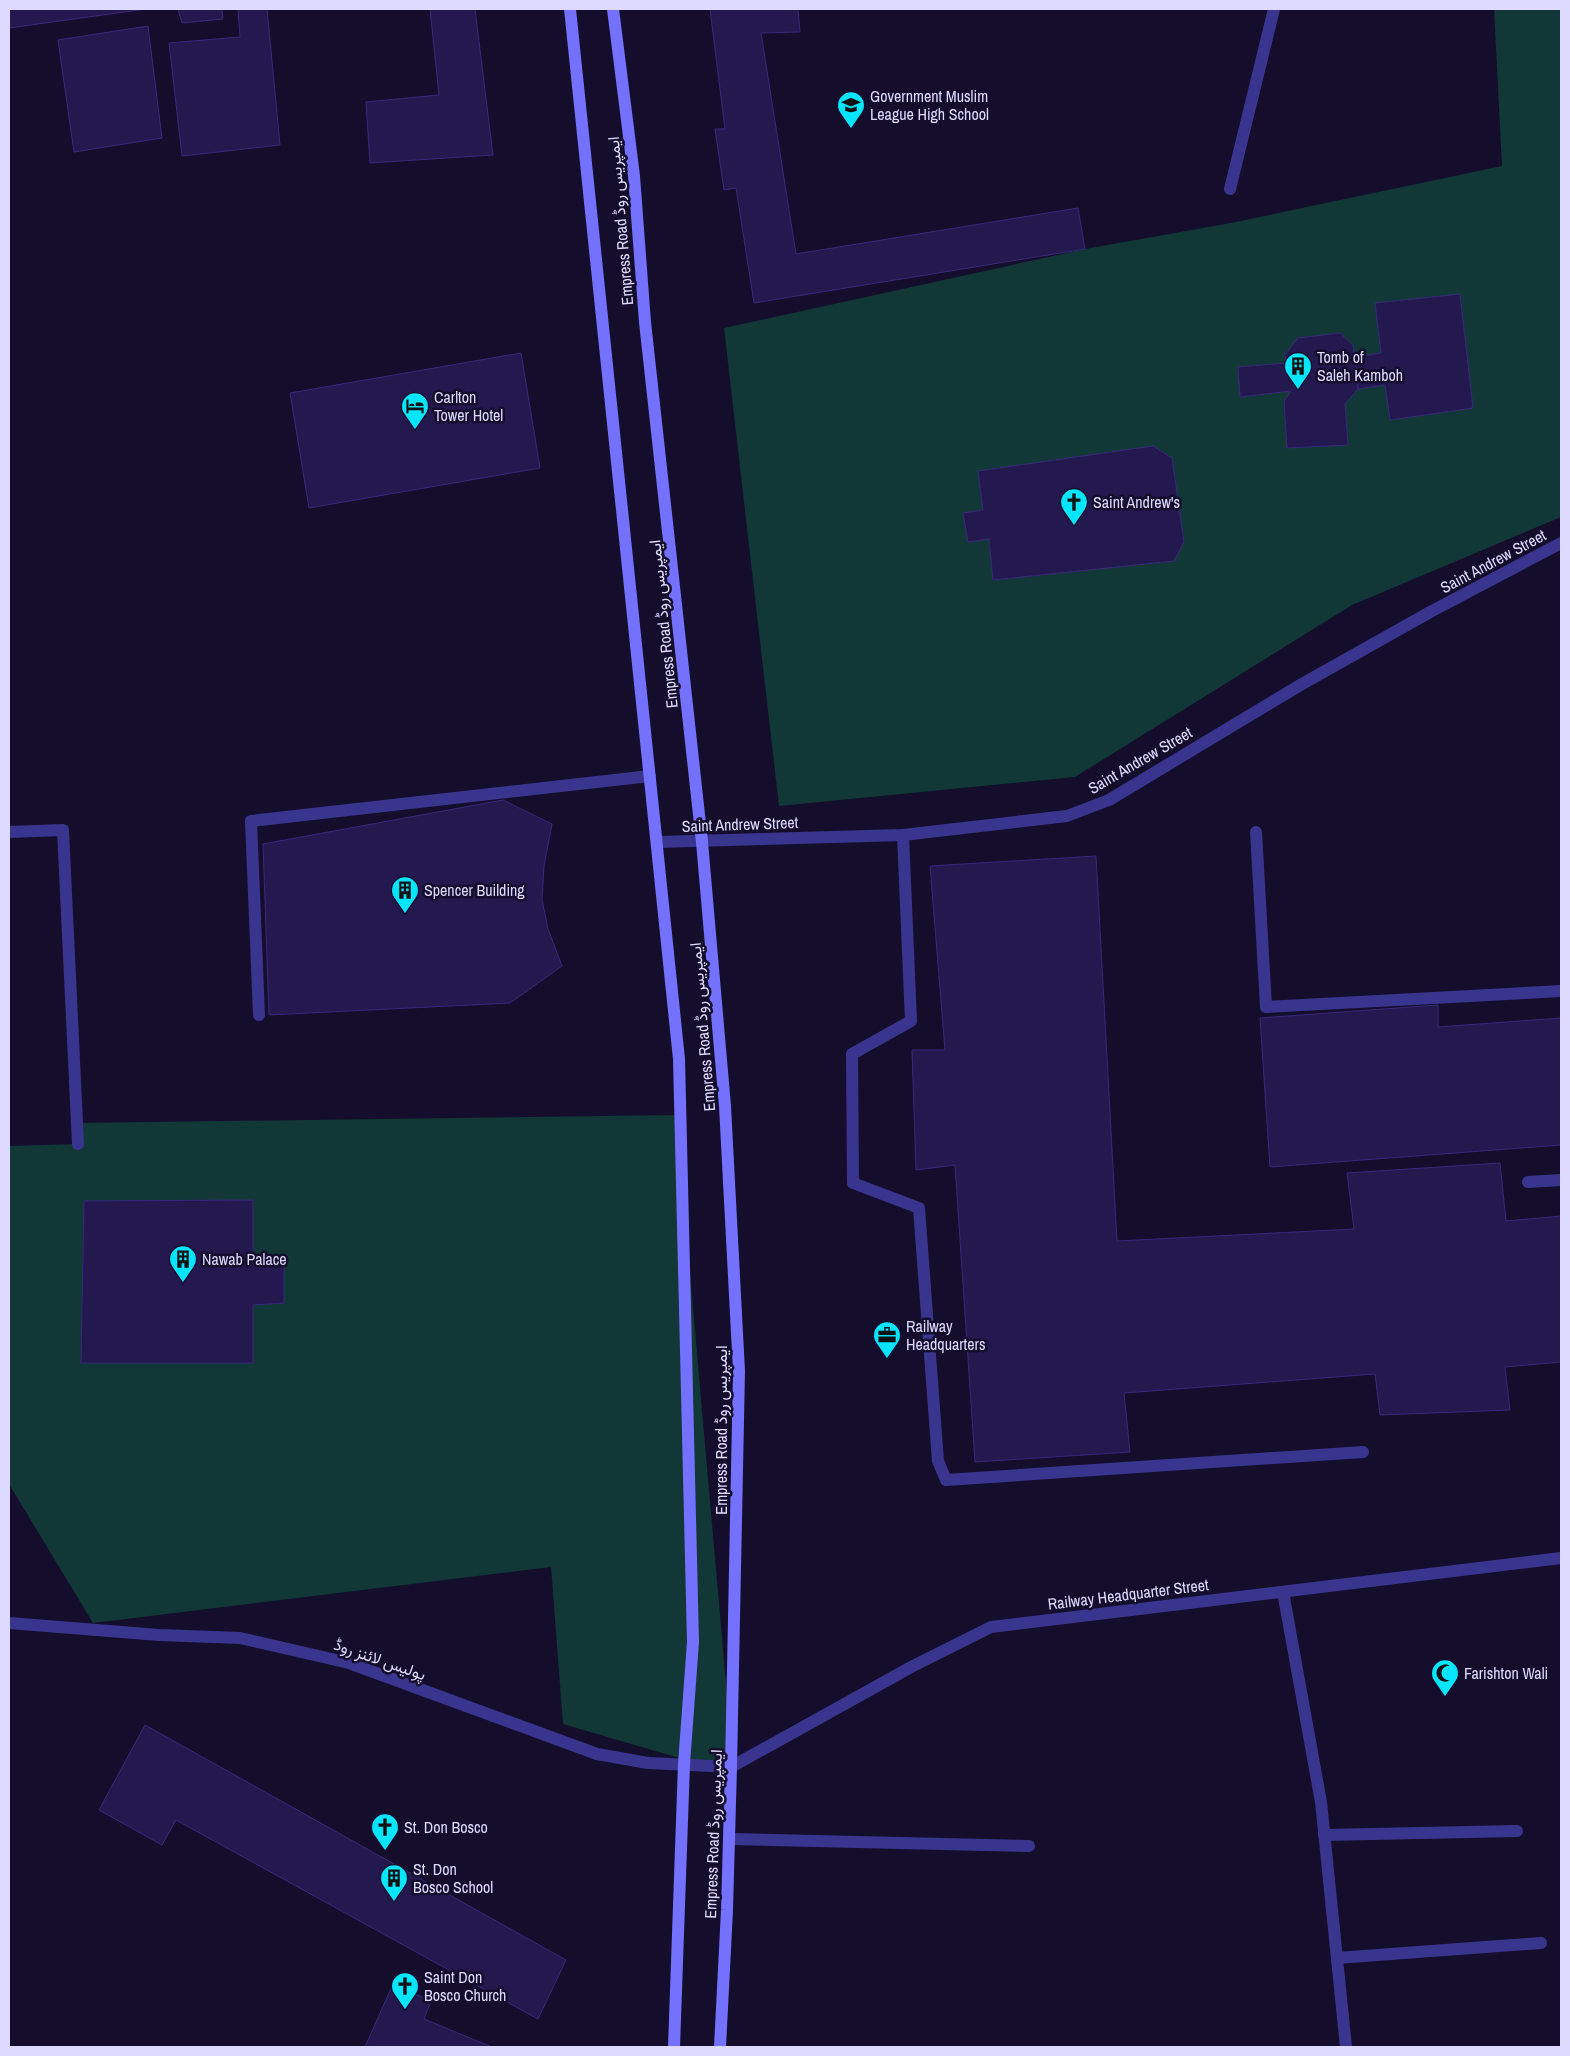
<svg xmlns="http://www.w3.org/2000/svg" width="1570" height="2056" viewBox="0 0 1570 2056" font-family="'Archivo Narrow',Vazirmatn,sans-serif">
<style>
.green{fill:#113736}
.building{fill:#24194f;stroke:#39287d}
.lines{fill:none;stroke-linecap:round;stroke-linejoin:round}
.service{stroke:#39358f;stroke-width:12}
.minor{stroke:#39358f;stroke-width:12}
.tertiary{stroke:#39358f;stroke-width:12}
.secondary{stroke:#7571ff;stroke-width:12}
.labels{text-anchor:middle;stroke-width:5;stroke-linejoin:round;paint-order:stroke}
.poi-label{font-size:16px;fill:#dedaff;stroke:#140e2c;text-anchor:start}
.street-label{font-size:16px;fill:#dedaff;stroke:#140e2c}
</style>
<rect width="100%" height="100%" fill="#140e2c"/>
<g class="green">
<path d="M 1494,9 L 1561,9 L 1561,517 L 1352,605 L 1075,777 L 779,806 L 724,328 L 1085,249 L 1231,223 L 1502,166 Z"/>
<path d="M 676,1115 L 734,1774 L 563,1724 L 551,1567 L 93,1623 L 9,1484 L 9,1146 L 77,1144 L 77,1123 Z"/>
</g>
<g class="building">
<path d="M 9,9 L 146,9 L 9,28 Z"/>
<path d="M 178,9 L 222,9 L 223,19 L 182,23 Z"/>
<path d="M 238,9 L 267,9 L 280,145 L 182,156 L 169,43 L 240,37 Z"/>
<path d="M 430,9 L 475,9 L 493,155 L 370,163 L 366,102 L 439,95 Z"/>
<path d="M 710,9 L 798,9 L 800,32 L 761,33 L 796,254 L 1078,208 L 1085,249 L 754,303 L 736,188 L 724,190 L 715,129 L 725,129 Z"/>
<path d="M 148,26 L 162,138 L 74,152 L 58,40 Z"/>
<path d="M 1460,294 L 1473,408 L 1390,420 L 1385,385 L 1358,389 L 1355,357 L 1381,353 L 1375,303 Z"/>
<path d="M 1340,333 L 1353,345 L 1358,389 L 1345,404 L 1348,445 L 1287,448 L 1284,401 L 1291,391 L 1240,397 L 1238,367 L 1286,363 L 1285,355 L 1298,338 Z"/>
<path d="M 521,353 L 540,468 L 309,508 L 290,393 Z"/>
<path d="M 1153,446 L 1172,458 L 1184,542 L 1174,561 L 993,580 L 989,539 L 968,542 L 963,513 L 983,510 L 978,471 Z"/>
<path d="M 503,800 L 552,824 L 544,866 L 542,900 L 548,929 L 562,966 L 510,1003 L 269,1015 L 263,844 Z"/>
<path d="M 1096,856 L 1117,1241 L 1354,1229 L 1347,1173 L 1500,1163 L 1506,1221 L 1561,1216 L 1561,1362 L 1505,1367 L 1510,1410 L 1380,1415 L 1375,1374 L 1124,1393 L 1130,1452 L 975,1462 L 955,1165 L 916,1170 L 912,1050 L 945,1050 L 930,866 Z"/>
<path d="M 1438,1005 L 1438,1027 L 1561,1018 L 1561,1145 L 1270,1167 L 1260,1018 Z"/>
<path d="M 253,1200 L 253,1263 L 284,1263 L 284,1303 L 253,1305 L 253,1363 L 81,1363 L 84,1201 Z"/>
<path d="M 145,1725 L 566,1960 L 538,2019 L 176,1820 L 162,1845 L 99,1810 Z"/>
<path d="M 393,1984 L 431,2001 L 424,2019 L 492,2047 L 365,2047 Z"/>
</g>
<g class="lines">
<g class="service">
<path d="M 1256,832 L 1266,1007 L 1561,991"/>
<path d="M 903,835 L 911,1021 L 852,1054 L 853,1183 L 919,1208 L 938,1461 L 946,1480 L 1363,1452"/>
<path d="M 259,1015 L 251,821 L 650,776"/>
<path d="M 1528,1182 L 1561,1180"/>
<path d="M 729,1839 L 1029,1846"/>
</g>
<g class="minor">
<path d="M 1230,189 L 1274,9"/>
<path d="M 9,832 L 63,830 L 78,1144"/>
<path d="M 657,842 L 903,835 L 1067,816 L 1109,800 L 1302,684 L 1432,611 L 1561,543"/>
<path d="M 1283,1592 L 1321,1802 L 1346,2047"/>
<path d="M 731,1767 L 913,1666 L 991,1627 L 1561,1558"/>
<path d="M 1324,1835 L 1517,1831"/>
<path d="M 1337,1958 L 1541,1943"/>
</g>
<path class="tertiary" d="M 9,1623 L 159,1635 L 240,1638 L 349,1663 L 597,1754 L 648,1763 L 731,1767"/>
<g class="secondary">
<path d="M 570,9 L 679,1059 L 693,1642 L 684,1764 L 674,2047"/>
<path d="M 613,9 L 634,176 L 645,322 L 702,842 L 725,1106 L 739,1371 L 731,1767 L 727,1910 L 720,2047"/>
</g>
</g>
<defs>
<g id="school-pin" transform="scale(1.4375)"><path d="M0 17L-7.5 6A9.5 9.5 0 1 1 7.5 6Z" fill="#06e5ff" stroke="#140e2c"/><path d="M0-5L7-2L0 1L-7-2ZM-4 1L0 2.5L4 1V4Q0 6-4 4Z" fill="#111"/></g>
<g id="building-pin" transform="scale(1.4375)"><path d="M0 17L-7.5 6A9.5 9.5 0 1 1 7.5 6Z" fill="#06e5ff" stroke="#140e2c"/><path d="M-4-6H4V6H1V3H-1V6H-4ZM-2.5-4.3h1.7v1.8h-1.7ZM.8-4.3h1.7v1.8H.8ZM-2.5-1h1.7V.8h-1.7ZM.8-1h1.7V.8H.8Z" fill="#111"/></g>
<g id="hotel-pin" transform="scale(1.4375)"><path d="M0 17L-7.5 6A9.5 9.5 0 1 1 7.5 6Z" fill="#06e5ff" stroke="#140e2c"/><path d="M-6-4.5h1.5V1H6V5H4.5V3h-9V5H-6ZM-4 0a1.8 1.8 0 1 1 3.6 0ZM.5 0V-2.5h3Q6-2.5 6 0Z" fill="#111"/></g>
<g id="church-pin" transform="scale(1.4375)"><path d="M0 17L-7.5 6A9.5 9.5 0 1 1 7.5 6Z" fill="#06e5ff" stroke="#140e2c"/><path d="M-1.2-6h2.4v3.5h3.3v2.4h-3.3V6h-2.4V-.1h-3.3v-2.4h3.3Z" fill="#111"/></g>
<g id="office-pin" transform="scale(1.4375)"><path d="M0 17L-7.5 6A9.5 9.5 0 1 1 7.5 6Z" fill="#06e5ff" stroke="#140e2c"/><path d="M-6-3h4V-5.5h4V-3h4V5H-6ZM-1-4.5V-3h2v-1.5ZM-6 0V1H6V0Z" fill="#111"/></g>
<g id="mosque-pin" transform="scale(1.4375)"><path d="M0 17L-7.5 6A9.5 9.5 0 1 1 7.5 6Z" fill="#06e5ff" stroke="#140e2c"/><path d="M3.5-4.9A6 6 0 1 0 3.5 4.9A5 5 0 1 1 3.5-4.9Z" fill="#111"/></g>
</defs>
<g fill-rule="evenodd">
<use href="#school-pin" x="851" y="105"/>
<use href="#building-pin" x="1298" y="366"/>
<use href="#hotel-pin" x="415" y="406"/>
<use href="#church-pin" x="1074" y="502"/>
<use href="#building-pin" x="405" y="890"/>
<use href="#building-pin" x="183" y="1259"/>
<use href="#office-pin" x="887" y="1335"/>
<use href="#mosque-pin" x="1445" y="1673"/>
<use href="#church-pin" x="385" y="1827"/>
<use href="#building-pin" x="394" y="1878"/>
<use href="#church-pin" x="405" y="1986"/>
</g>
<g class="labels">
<g class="poi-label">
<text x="870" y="102">Government Muslim<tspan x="870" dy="18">League High School</tspan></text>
<text x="1317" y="363">Tomb of<tspan x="1317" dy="18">Saleh Kamboh</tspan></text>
<text x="434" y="403">Carlton<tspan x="434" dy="18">Tower Hotel</tspan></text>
<text x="1093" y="508">Saint Andrew's</text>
<text x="424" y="896">Spencer Building</text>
<text x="202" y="1265">Nawab Palace</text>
<text x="906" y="1332">Railway<tspan x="906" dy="18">Headquarters</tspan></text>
<text x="1464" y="1679">Farishton Wali</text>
<text x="404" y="1833">St. Don Bosco</text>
<text x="413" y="1875">St. Don<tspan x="413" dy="18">Bosco School</tspan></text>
<text x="424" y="1983">Saint Don<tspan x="424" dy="18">Bosco Church</tspan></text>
</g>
<g class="street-label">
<text transform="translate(620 221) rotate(-95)" y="6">Empress Road ایمپریس روڈ</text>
<text transform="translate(1493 561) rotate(-28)" y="6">Saint Andrew Street</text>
<text transform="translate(663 624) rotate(-96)" y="6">Empress Road ایمپریس روڈ</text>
<text transform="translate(1140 760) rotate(-30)" y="6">Saint Andrew Street</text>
<text transform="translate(740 824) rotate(-2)" y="6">Saint Andrew Street</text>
<text transform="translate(702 1027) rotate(-95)" y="6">Empress Road ایمپریس روڈ</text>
<text transform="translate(721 1430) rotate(-90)" y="6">Empress Road ایمپریس روڈ</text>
<text transform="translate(1128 1594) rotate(-7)" y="6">Railway Headquarter Street</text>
<text transform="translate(380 1659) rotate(19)" y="6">پولیس لائنز روڈ</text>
<text transform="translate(713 1834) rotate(-88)" y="6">Empress Road ایمپریس روڈ</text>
</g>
</g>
<rect width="1570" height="2056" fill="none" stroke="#dedaff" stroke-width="20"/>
</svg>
